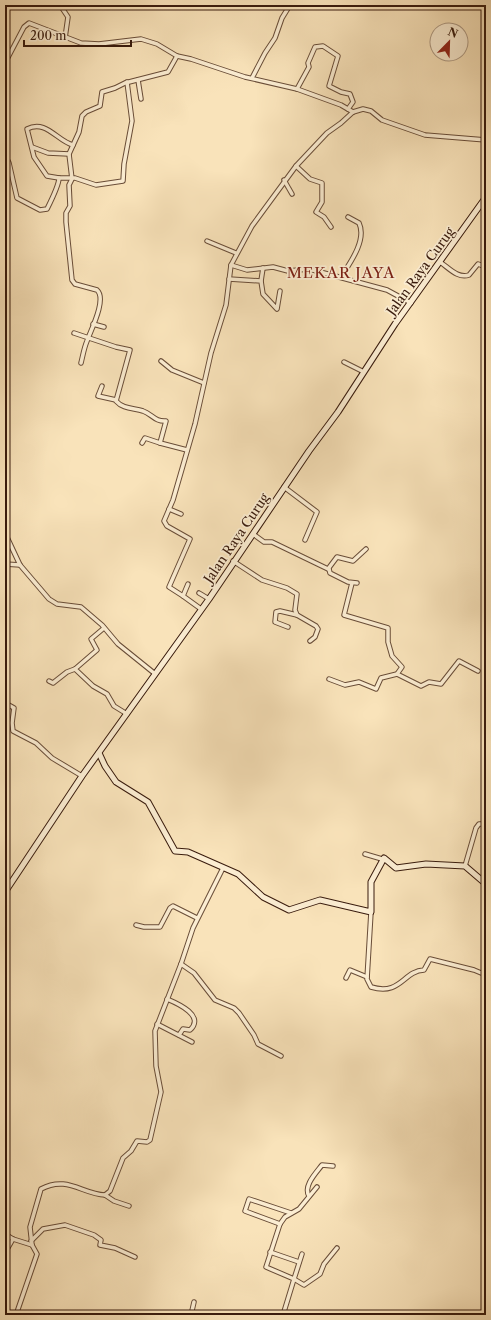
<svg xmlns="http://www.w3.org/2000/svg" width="491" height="1320" viewBox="0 0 491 1320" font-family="'Libre Caslon Text',serif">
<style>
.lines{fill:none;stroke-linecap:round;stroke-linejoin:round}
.street-casing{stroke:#694d38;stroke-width:5.5}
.secondary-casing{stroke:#391b0d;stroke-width:7}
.street{stroke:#fbedd2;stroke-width:3.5}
.secondary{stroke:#fbedd2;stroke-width:5}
.labels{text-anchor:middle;stroke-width:3.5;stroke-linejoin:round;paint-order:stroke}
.street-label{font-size:13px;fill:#391b0d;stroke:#fbedd2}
.quarter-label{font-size:15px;letter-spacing:1px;fill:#7a1f14;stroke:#fbedd2}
</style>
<rect width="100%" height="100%" fill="#f9e3ba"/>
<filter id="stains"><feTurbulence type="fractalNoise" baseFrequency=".005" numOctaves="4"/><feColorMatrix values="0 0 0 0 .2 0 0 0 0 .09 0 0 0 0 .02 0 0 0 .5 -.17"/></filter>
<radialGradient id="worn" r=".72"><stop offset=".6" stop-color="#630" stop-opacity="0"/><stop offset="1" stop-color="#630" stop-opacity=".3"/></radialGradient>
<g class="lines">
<g class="street-casing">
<g id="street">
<path d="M 60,5 L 68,17 L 65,38"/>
<path d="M 5,63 L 24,27 L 29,23 L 81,43 L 99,44 L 141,39 L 157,44 L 177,56 L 191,59 L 245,77 L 297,89 L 341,105 L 353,112"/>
<path d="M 5,69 L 5,73"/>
<path d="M 252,78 L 265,53 L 275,38 L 282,18 L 290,5"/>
<path d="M 138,80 L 141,99"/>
<path d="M 297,89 L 309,67 L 308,63 L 315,47 L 323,46 L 338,56 L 329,86 L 341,92 L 350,94 L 353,102 L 348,109"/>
<path d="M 32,147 L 48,153 L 69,154"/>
<path d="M 5,155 L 9,163 L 17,198 L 40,210 L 47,209 C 50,203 59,184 59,178 L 75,178 L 96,185 L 123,181 L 124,164 L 132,121 L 127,82"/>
<path d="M 296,166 L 310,179 L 322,183 L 322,202 L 316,212 L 324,217 L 331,227"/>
<path d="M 59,178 L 47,176 L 34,157 L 27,129 C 46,119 57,141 73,145"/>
<path d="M 284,180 L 292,194"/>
<path d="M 207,241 L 236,253"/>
<path d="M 440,262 C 449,268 458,279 469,275 L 478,264 L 486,267"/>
<path d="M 231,265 L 247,270 L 273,267 L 288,271 L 309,269 L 387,290 L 411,303"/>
<path d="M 341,277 C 350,263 367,240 359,223 L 348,217"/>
<path d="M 229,279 L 261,281 L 263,294 L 277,309 L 280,291"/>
<path d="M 261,281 L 263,268"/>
<path d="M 93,324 L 104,327"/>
<path d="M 74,333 L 116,347 L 130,350 L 116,401 C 123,409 133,408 143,411 C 152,414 155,422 166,421 L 160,443 L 187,450"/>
<path d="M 161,361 L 172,370 L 204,383"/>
<path d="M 344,362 L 364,372"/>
<path d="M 81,363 C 83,355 84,348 87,341 C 91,330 107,299 97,290 L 75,284 L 72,280 L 66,222 L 66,213 L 70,206 L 69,185 L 72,179 L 69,154 L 79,132 L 82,116 L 86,112 L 100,106 L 102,92 L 115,88 L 125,83 L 168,72 L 177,56"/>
<path d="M 102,386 L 98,396 L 116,400"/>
<path d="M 142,443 L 145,438 L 160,443"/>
<path d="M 284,487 L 317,512 L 305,540"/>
<path d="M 169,509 L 181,514"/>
<path d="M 5,533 L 20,565 L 49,599 L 57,604 L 81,607 L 102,625 L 118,644 L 154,673"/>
<path d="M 253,534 L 264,542 L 272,542 L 328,569 L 337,557 L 353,561 L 366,549"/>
<path d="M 233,561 L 262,580 L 287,588 L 297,594 L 295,610 L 297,615 L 316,626 L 318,629 L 315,637 L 310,641"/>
<path d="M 5,564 L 20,565"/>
<path d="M 329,569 L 330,573 L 348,582 L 357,583"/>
<path d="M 188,584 L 183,596 L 201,609"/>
<path d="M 199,593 L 209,599"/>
<path d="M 183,596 L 169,587 L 190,539 L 167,526 L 164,521 L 173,500 L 195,424 L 211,353 L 226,305 L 231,265 L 252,226 L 296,166 L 327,133 L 341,123 L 353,112 L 363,109 L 371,111 L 382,120 L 425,135 L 486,140"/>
<path d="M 288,627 L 275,622 L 276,612 L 280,611 L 297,615"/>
<path d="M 104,628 L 91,639 L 97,650 L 75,669 L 93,686 L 107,694 L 114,706 L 127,714"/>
<path d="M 397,674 L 421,686 L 429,682 L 441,684 L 459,661 L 478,671"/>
<path d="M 329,679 L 345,685 L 359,682 L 376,689 L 381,678 L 397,674 L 402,667 L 392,656 L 388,642 L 388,628 L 344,615 L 352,583"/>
<path d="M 49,681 L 53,683 L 67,672 L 75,669"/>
<path d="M 5,703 L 14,708 L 12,723 L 13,731 L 36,743 L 52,758 L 82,776"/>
<path d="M 365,854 L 382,859"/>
<path d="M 465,866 L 476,828 L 479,824 L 486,824"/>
<path d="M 371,912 L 367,979 L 371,987 C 401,996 403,971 424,970 L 430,959 L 474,970 L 486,975"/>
<path d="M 136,925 L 144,927 L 160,927 L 170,908 L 173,906 L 197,918"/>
<path d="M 181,964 L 194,973 L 215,1000 L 234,1008 L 239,1013 L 254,1035 L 258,1044 L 281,1056"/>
<path d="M 346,978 L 350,970 L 367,977"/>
<path d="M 167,999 C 179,1004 205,1016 190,1030 L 183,1029 L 179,1035"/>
<path d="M 157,1024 L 192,1042"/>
<path d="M 105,1195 L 114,1201 L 129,1206"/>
<path d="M 309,1196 C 303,1186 316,1173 322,1165 L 333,1166"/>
<path d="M 280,1224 L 245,1211 L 249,1199 L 291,1213"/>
<path d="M 5,1234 L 13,1239 L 32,1245"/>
<path d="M 31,1241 L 43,1229 L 65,1225 L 94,1235 L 101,1240 L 100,1245 L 115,1248 L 135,1257"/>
<path d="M 270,1252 L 299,1262"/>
<path d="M 5,1253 L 13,1239"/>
<path d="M 302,1254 L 294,1279 L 304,1285 L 320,1274 L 324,1264 L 337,1248"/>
<path d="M 16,1315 L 37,1254 L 32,1245 L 30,1227 L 41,1189 C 67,1175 82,1194 105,1195 L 110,1191 L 123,1158 L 131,1151 L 137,1141 L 147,1142 L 150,1140 L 161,1092 L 156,1066 L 155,1031 L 181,964 L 193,928 L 223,868"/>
<path d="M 191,1315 L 194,1302"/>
<path d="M 283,1315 L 294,1279 L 266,1267 L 280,1224 L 285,1217 L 299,1209 L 317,1187"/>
<path d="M 420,1315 L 421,1313"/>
</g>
</g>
<g class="secondary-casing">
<g id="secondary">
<path d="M 99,753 L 105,766 L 116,782 L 148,802 L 175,851 L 188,852 L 238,874 L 263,897 L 289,910 L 320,900 L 371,912 L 371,882 L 384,858 L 396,868 L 426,864 L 465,866 L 486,884"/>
<path d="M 5,892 L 82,776 L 209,599 L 309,451 L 338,412 L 395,324 L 486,197"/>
</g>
</g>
<use href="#street" class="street"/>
<use href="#secondary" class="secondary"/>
</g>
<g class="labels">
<g class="street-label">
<text transform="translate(420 271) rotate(-54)" y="5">Jalan Raya Curug</text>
<text transform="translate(236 538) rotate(-56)" y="5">Jalan Raya Curug</text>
</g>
<g class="quarter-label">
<text x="341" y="278">MEKAR JAYA</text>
</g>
</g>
<rect width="491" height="1320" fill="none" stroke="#f9e3ba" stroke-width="20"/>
<rect x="6" y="6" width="479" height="1308" fill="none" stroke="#391b0d" stroke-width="2"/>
<rect x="10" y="10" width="471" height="1300" fill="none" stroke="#391b0d"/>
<g transform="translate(449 42) rotate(23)"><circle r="19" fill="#fbedd2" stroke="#ad9983"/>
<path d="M0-3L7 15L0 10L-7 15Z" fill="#8f2418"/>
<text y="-6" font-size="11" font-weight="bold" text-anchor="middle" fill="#391b0d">N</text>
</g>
<path d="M24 40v6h107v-6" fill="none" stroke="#391b0d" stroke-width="2"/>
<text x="30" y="40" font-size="12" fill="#391b0d" stroke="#fbedd2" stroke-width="3" paint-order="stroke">200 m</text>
<rect width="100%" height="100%" filter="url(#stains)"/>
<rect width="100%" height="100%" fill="url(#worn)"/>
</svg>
